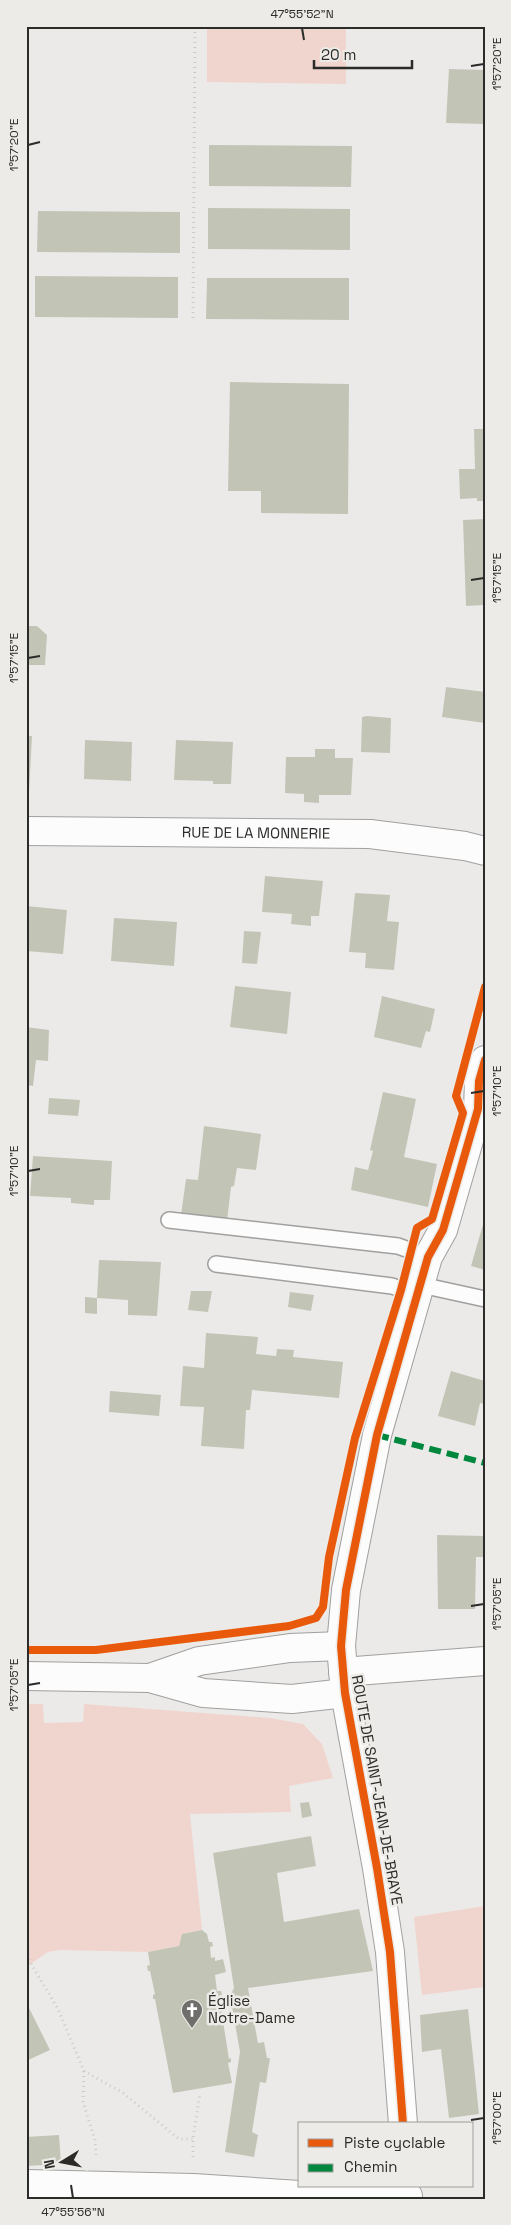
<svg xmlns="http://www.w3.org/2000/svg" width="511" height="2225" viewBox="0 0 511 2225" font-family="'Space Grotesk',sans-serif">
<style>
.green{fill:#f0d5ce}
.building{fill:#c2c5b6}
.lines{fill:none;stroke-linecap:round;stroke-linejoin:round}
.lane-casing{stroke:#a1a09f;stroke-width:18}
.street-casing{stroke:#a1a09f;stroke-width:30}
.path{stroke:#cbcac9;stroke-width:3;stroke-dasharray:1 4;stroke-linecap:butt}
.lane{stroke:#fcfcfc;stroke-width:15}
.street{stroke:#fcfcfc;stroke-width:28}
.quiet{stroke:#00873e;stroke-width:6;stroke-dasharray:12 6;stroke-linecap:butt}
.cycleway-casing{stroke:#edebe7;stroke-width:11}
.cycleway{stroke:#e8590c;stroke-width:8}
.ticks{fill:none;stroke:#2b2b29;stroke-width:2}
.labels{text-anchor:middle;stroke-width:5;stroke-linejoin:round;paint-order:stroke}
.street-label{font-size:15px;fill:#2b2b29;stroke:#edebe7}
.poi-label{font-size:15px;fill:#2b2b29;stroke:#edebe7;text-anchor:start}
.neatline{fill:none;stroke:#2b2b29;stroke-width:2}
.ticks-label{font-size:12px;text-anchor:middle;fill:#2b2b29}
</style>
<rect width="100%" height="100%" fill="#eceae8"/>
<g class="green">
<path d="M 207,26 L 346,26 L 346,84 L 207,82 Z"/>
<path d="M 26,1704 L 43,1704 L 44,1723 L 83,1722 L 84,1704 L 270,1718 L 303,1724 L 322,1744 L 333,1778 L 289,1786 L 291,1812 L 190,1814 L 202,1930 L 182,1934 L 179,1946 L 148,1952 L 60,1950 L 48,1952 L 26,1967 Z"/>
<path d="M 485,1906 L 485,1987 L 422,1995 L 414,1917 Z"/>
</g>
<g class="building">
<path d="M 449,69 L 485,70 L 485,124 L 446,123 Z"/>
<path d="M 209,145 L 352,146 L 351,187 L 209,186 Z"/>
<path d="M 208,208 L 350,209 L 350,250 L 208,249 Z"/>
<path d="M 38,211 L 180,212 L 180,253 L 37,252 Z"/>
<path d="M 35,276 L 178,277 L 178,318 L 35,317 Z"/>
<path d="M 207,278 L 349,278 L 349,320 L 206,319 Z"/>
<path d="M 230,382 L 349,384 L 348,514 L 261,513 L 261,491 L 228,491 Z"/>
<path d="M 474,429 L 485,429 L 485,501 L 477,501 L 477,498 L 460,499 L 459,469 L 475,469 Z"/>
<path d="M 485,519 L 485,605 L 466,606 L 463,520 Z"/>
<path d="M 26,626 L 37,626 L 47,635 L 45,665 L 26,665 Z"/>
<path d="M 446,687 L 485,692 L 485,723 L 442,717 Z"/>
<path d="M 367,716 L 391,718 L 390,753 L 361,752 L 362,717 Z"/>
<path d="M 26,736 L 32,736 L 29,792 L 26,791 Z"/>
<path d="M 85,740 L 132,742 L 131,781 L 84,779 Z"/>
<path d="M 176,740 L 233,742 L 231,784 L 213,784 L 213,781 L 174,780 Z"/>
<path d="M 315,749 L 335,749 L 335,758 L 353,758 L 351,795 L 319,795 L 319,803 L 304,802 L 304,794 L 285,793 L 286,757 L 315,757 Z"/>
<path d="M 265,876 L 323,881 L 319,916 L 311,916 L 311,926 L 291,924 L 292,914 L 262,912 Z"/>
<path d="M 355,893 L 390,895 L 387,921 L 399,922 L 394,970 L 365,968 L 366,953 L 349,952 Z"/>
<path d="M 26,906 L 67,910 L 63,954 L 26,951 Z"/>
<path d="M 114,918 L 177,922 L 174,966 L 111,961 Z"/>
<path d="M 244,931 L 261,932 L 257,964 L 242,963 Z"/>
<path d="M 235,986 L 291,992 L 287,1034 L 230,1027 Z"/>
<path d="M 382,996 L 435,1009 L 430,1032 L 426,1031 L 421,1048 L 374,1037 Z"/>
<path d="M 26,1027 L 49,1030 L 48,1061 L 36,1060 L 33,1086 L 26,1085 Z"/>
<path d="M 383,1092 L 416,1099 L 404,1157 L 437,1164 L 428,1207 L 351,1190 L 355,1167 L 368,1170 L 373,1151 L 370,1150 Z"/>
<path d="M 49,1098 L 80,1100 L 78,1116 L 48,1114 Z"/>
<path d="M 204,1126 L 261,1134 L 256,1170 L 237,1168 L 234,1186 L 231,1187 L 227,1221 L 181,1215 L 186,1179 L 198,1180 Z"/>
<path d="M 33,1156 L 112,1161 L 110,1200 L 94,1200 L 94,1205 L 71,1203 L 71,1198 L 30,1196 Z"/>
<path d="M 484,1221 L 485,1221 L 485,1270 L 471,1266 Z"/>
<path d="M 99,1260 L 161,1262 L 157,1316 L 128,1315 L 128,1300 L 97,1298 L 97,1314 L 85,1313 L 85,1297 L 97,1298 Z"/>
<path d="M 191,1291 L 212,1291 L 208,1312 L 188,1310 Z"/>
<path d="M 290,1292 L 314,1295 L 311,1311 L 288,1307 Z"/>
<path d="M 206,1333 L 258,1337 L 256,1354 L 276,1356 L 277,1349 L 294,1350 L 293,1357 L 343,1362 L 339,1398 L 252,1390 L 250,1410 L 246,1410 L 244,1449 L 201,1446 L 204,1407 L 180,1406 L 183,1366 L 204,1368 Z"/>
<path d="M 451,1371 L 485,1381 L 485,1404 L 480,1403 L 475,1426 L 438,1416 Z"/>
<path d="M 110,1391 L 161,1395 L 159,1416 L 109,1412 Z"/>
<path d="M 437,1535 L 485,1536 L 485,1557 L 476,1557 L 475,1609 L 438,1609 Z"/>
<path d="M 309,1802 L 312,1816 L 302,1818 L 300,1803 Z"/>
<path d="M 311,1836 L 316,1866 L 277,1873 L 284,1922 L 359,1909 L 373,1971 L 248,1988 L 258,2043 L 264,2042 L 267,2058 L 270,2058 L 266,2083 L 260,2082 L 252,2132 L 258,2135 L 254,2157 L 225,2152 L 240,2052 L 230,1996 L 234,1988 L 213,1853 Z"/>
<path d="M 202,1930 L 207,1934 L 209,1942 L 212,1942 L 213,1946 L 210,1947 L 211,1958 L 215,1957 L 215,1961 L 223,1959 L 226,1972 L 215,1975 L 217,1991 L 221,1991 L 222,1995 L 219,1996 L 229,2059 L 231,2058 L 231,2062 L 228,2063 L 232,2083 L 173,2093 L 155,1999 L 153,1999 L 153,1995 L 155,1994 L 150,1971 L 148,1971 L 147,1966 L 150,1965 L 148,1952 L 179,1946 L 182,1934 Z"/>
<path d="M 26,2002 L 50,2050 L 26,2061 Z"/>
<path d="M 468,2009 L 479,2114 L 449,2118 L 441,2049 L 422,2052 L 420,2015 Z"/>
<path d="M 59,2135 L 61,2164 L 26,2166 L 26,2137 Z"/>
</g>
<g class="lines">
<g class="lane-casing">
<g id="lane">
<path d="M 169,1220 L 398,1246 L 428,1257"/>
<path d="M 216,1264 L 392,1286 L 418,1295"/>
<path d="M 421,1285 L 485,1299"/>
</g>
</g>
<g class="street-casing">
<g id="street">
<path id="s1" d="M 26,831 L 370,834 L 465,846 L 485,851"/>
<path d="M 343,1672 L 485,1661"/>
<path d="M 26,1676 L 150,1678 L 203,1693 L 292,1699 L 345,1693"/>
<path d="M 150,1678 L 199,1661 L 290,1648 L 341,1646"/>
<path d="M 403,2124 L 390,1952 L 377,1868 L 345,1693 L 341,1646 L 346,1590 L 377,1435 L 428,1257 L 443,1230 L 478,1109 L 479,1081 L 485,1060"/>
<path d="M 26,2184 L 193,2188 L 360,2199"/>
<path d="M 368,2199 L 408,2196"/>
</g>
</g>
<g class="path">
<path d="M 193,318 L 195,26"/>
<path d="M 26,1939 L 30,1962 L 58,2009 L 84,2071 L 123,2093 L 179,2139 L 193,2139"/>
<path d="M 84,2071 L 83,2102 L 95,2140 L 96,2155"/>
<path d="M 193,2157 L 193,2139 L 200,2093"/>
</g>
<use href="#lane" class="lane"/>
<use href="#street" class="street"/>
<path class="quiet" d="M 377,1435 L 485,1463"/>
<g class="cycleway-casing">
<g id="cycleway">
<path d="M 26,1650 L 96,1650 L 289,1626 L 316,1618 L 323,1607 L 329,1557 L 355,1438 L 401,1290 L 417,1228 L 432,1219 L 463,1113 L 456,1096 L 485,987"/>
<path d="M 403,2124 L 390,1952 L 377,1868 L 345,1693 L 341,1646 L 346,1590 L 377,1435 L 428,1257 L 443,1230 L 478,1109 L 479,1081 L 485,1060"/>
</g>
</g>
<use href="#cycleway" class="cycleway"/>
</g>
<path class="ticks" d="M 302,28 L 304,40M 471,66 L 484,64M 28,145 L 40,142M 471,580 L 484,578M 28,658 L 40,656M 471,1093 L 484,1091M 28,1171 L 40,1169M 471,1606 L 484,1604M 28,1685 L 40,1683M 471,2120 L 484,2118M 71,2185 L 73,2198"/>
<defs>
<g id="church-pin" transform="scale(1.125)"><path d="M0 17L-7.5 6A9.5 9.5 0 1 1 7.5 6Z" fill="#6f6e6c" stroke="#edebe7"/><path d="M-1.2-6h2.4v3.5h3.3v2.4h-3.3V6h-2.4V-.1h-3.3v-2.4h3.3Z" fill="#fff"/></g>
</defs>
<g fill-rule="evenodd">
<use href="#church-pin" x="192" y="2010"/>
</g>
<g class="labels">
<g class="street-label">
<text dy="5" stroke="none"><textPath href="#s1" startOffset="230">RUE DE LA MONNERIE</textPath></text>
<text transform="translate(377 1790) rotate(80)" y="5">ROUTE DE SAINT-JEAN-DE-BRAYE</text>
</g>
<g class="poi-label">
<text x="208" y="2006">Église<tspan x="208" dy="17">Notre-Dame</tspan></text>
</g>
</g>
<rect width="511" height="2225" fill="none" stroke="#edebe7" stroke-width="55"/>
<rect x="298" y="2122" width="175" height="65" fill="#edebe7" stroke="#9f9e9b"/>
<rect x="308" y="2139" width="25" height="8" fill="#e8590c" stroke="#9f9e9b"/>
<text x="344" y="2148" font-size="15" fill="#2b2b29">Piste cyclable</text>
<rect x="308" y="2164" width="25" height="8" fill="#00873e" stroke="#9f9e9b"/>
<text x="344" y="2172" font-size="15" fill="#2b2b29">Chemin</text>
<g transform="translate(62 2162) rotate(260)" stroke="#edebe7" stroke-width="4" paint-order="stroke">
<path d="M0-4L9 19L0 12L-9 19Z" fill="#2b2b29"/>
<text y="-8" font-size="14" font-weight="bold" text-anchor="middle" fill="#2b2b29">N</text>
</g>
<path d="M314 60v8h98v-8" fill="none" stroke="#2b2b29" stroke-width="2.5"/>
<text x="321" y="60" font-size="15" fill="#2b2b29" stroke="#edebe7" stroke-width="4" paint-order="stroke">20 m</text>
<rect x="28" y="28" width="456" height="2170" class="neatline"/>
<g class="ticks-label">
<text x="302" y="18">47°55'52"N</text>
<text transform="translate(497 64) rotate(-90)" y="4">1°57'20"E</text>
<text transform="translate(14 145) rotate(-90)" y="4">1°57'20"E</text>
<text transform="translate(497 578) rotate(-90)" y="4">1°57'15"E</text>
<text transform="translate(14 658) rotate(-90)" y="4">1°57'15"E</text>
<text transform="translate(497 1091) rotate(-90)" y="4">1°57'10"E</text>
<text transform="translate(14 1171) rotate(-90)" y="4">1°57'10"E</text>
<text transform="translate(497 1604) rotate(-90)" y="4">1°57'05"E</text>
<text transform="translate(14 1685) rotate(-90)" y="4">1°57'05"E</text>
<text transform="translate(497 2118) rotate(-90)" y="4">1°57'00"E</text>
<text x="73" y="2216">47°55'56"N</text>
</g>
</svg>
